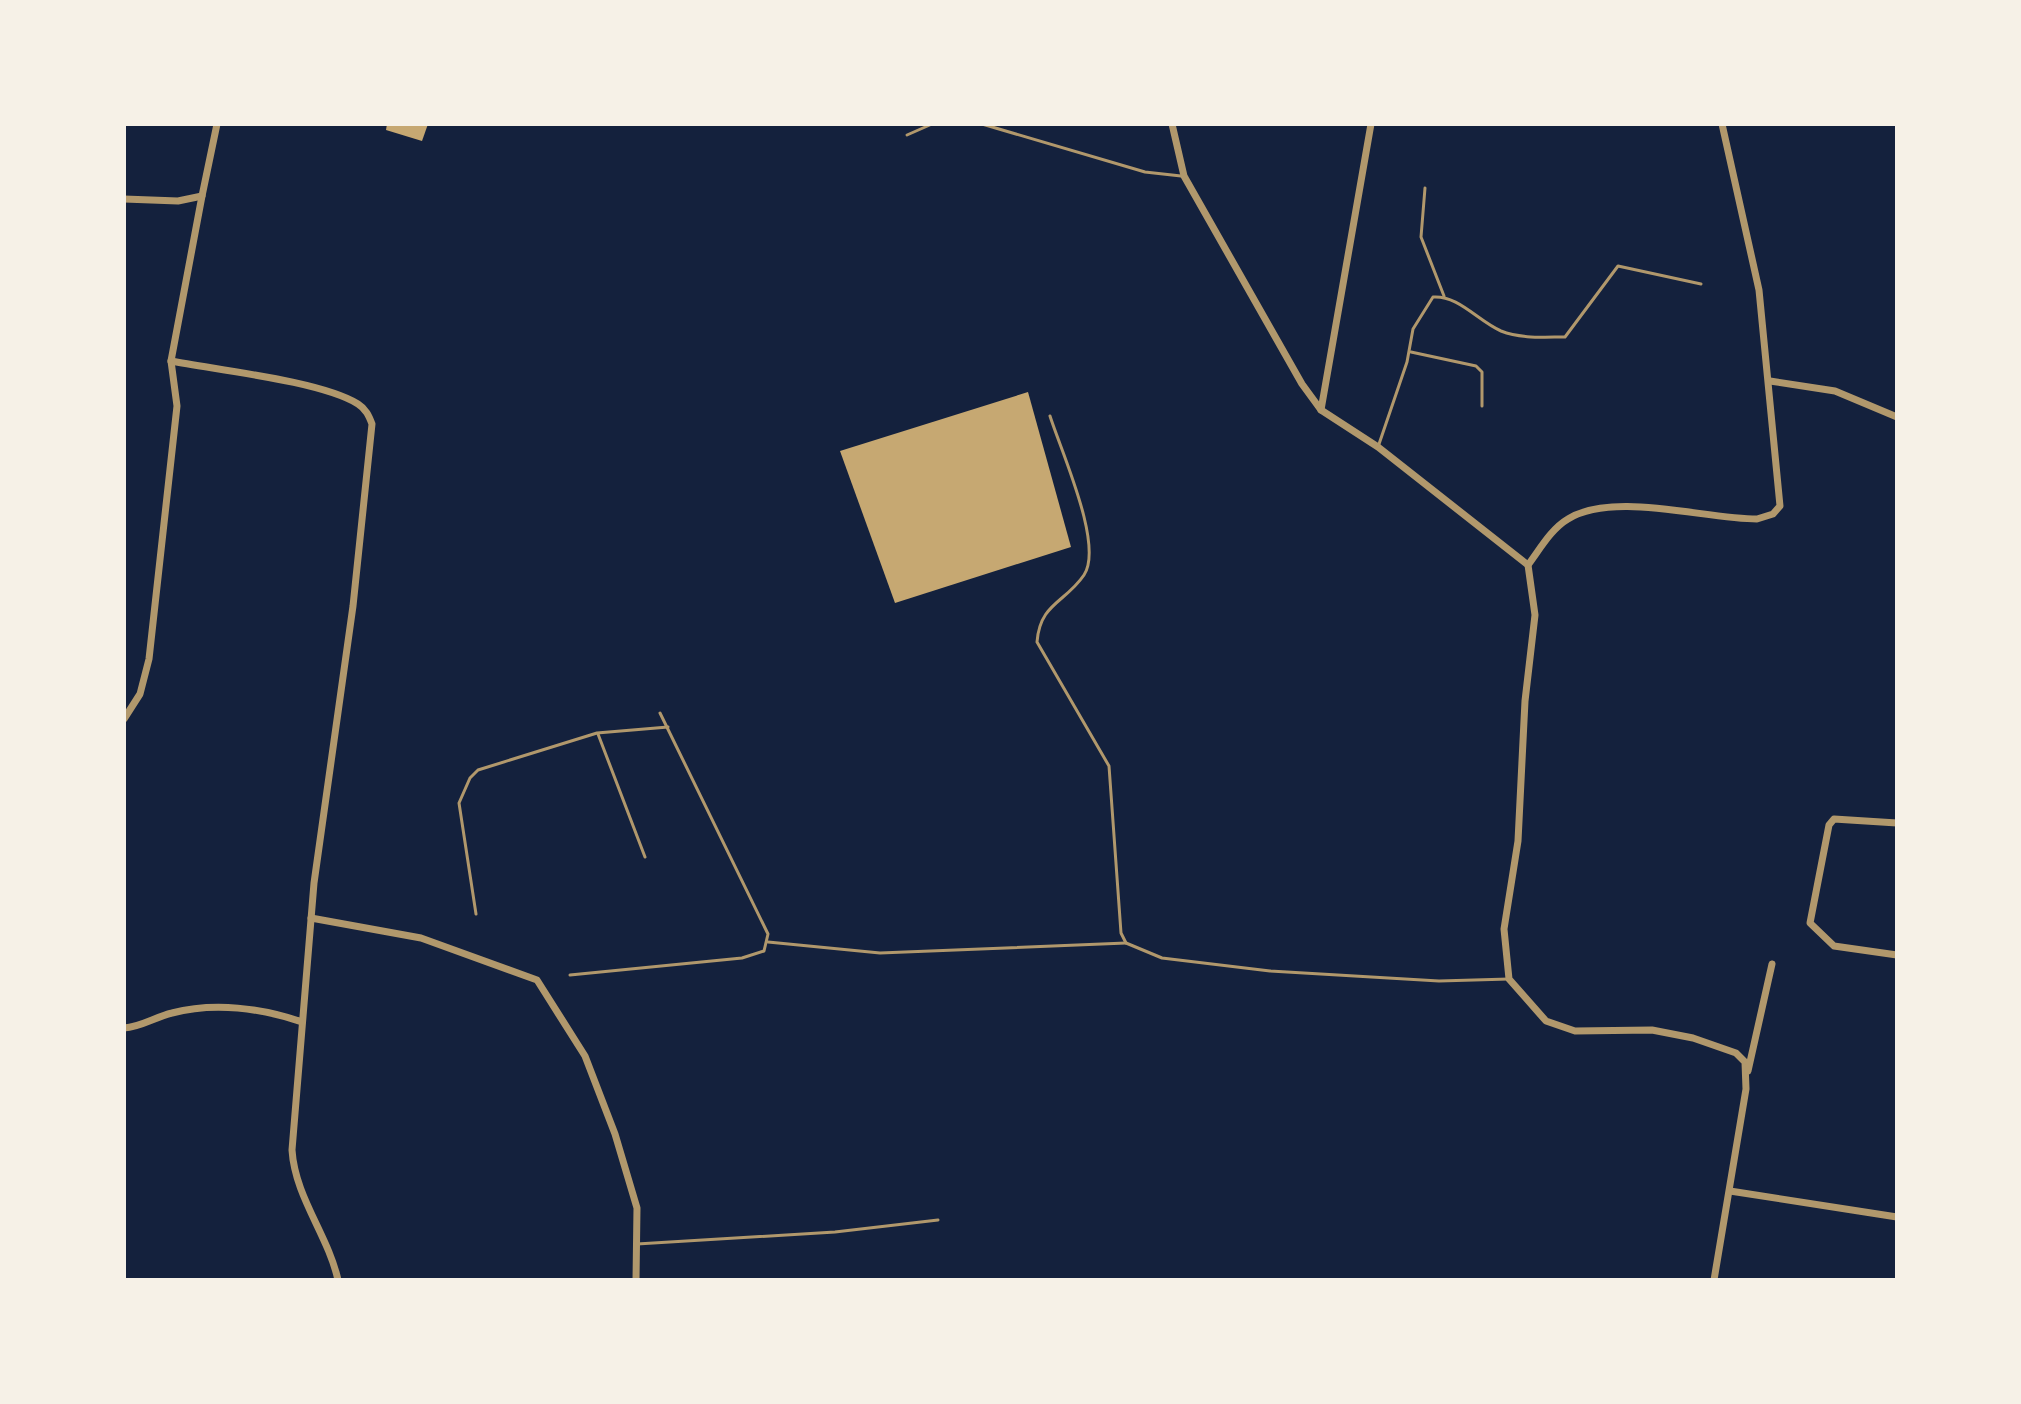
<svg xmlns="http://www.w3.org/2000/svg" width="2021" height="1404" viewBox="0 0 2021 1404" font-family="'DM Sans',sans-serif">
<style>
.building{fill:#c6a872}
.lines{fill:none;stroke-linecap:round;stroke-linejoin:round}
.service{stroke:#b1986c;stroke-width:3}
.minor{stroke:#b1986c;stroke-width:7}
</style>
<rect width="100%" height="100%" fill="#14213d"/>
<g class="building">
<path d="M 387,124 L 428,124 L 422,141 L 386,130 Z"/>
<path d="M 1028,392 L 1071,547 L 895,603 L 840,451 Z"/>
</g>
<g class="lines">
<g class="service">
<path d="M 982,124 L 1145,172 L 1181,176"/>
<path d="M 907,135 L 932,124"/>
<path d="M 1425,188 L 1421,237 L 1444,296"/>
<path d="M 1411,352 L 1476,366 L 1482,372 L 1482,406"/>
<path d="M 1050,416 C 1061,451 1104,545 1084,575 C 1065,603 1040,603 1037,642 L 1109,766 L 1121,933 L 1126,943 L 1162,958 L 1270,971 L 1439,981 L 1509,979"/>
<path d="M 1378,447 L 1407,362 L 1413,329 L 1433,297 C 1458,295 1478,321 1501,331 C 1521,339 1544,337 1565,337 L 1618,266 L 1701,284"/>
<path d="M 598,734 L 645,857"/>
<path d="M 476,914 L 459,803 L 470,778 L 478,770 L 597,733 L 668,727"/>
<path d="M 768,942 L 880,953 L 1126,943"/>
<path d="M 570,975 L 742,958 L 764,951 L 768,934 L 660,713"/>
<path d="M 637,1244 L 835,1232 L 938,1220"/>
</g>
<g class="minor">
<path d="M 1172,124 L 1184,176 L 1302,384 L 1321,410 L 1378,447 L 1528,565 L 1535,615 L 1525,701 L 1518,841 L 1504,929 L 1509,979 L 1546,1021 L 1575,1031 L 1652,1030 L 1693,1038 L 1736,1053 L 1745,1062 L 1746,1089 L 1714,1280"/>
<path d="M 124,199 L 178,201 L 202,196 L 217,124"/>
<path d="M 171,361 C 217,370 321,381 358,404 C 366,409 369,416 372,424 L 353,606 L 314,883 L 292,1150 C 295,1197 328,1235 338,1280"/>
<path d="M 1770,381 L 1835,391 L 1897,417"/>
<path d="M 1321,410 L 1371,124"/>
<path d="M 1528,565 C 1540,549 1551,529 1568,519 C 1613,491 1705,519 1757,519 L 1773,514 L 1780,506 L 1759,290 L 1722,124"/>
<path d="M 124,719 L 140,694 L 149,659 L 177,406 L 171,361 L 202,196"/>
<path d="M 1897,823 L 1834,819 L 1829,825 L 1810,923 L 1834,946 L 1897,955"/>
<path d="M 311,918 L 421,938 L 537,980 L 585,1056 L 615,1134 L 637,1208 L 636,1280"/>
<path d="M 124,1028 C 141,1027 155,1017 172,1013 C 214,1002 262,1008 302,1022"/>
<path d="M 1748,1071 L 1772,964"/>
<path d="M 1730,1191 L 1897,1217"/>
</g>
</g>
<rect width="2021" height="1404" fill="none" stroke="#f6f1e7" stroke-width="252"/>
</svg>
